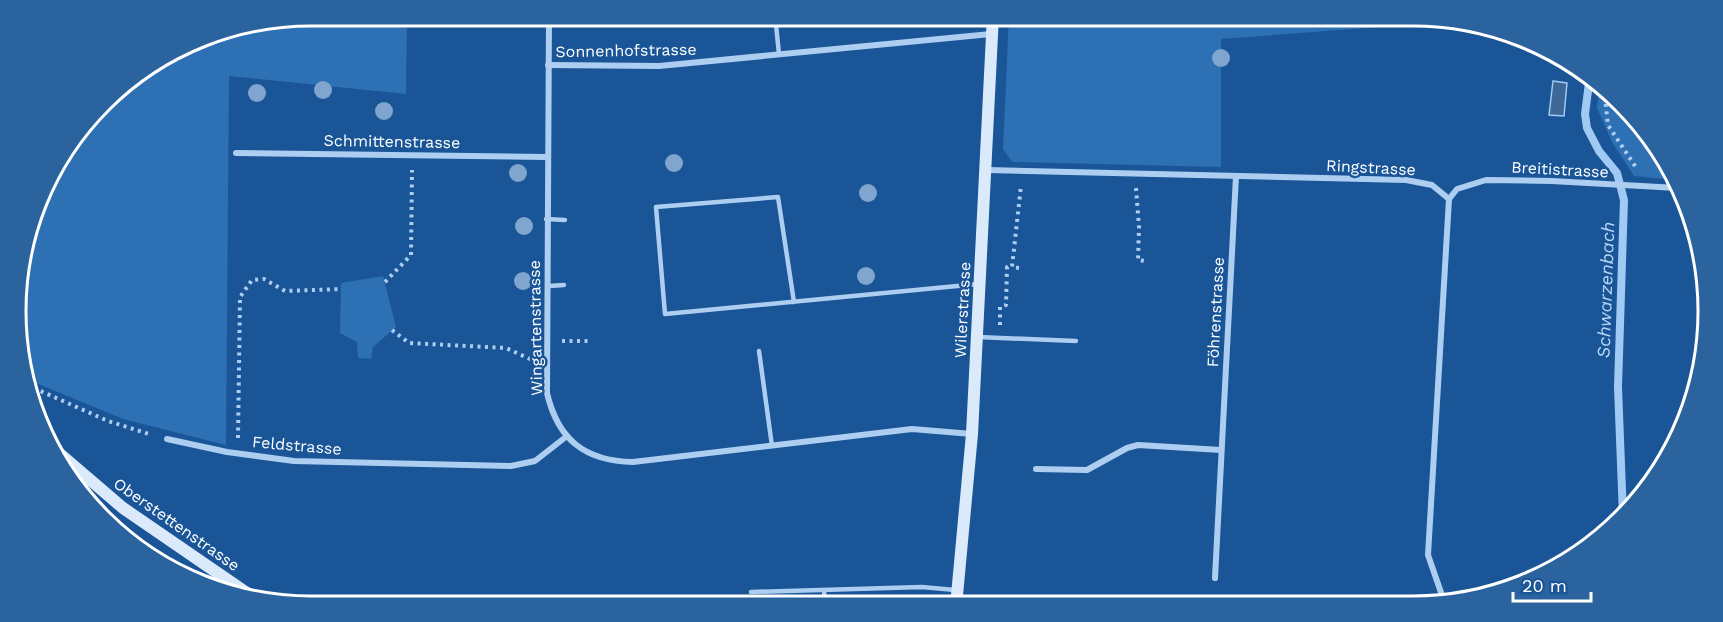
<svg xmlns="http://www.w3.org/2000/svg" width="1723" height="622" viewBox="0 0 1723 622" font-family="'Work Sans',sans-serif">
<style>
.green{fill:#2d70b4}
.water{fill:#3d6897;stroke:#a0caf3;stroke-width:1.5}
.lines{fill:none;stroke-linecap:round;stroke-linejoin:round}
.stream{stroke:#a0caf3;stroke-width:8}
.path{stroke:#adcef1;stroke-width:4;stroke-dasharray:3 4.5;stroke-linecap:butt}
.lane{stroke:#adcef1;stroke-width:4.5}
.street{stroke:#adcef1;stroke-width:6}
.secondary{stroke:#dbeafb;stroke-width:12}
.tree{fill:#80a5ce}
.labels{text-anchor:middle;stroke-width:5;stroke-linejoin:round;paint-order:stroke}
.street-label{font-size:16px;fill:#fff;stroke:#195597}
.water-label{font-size:18px;font-style:italic;fill:#b9d8f7;stroke:#195597}
.rim{fill:none;stroke:#fff;stroke-width:3}
</style>
<rect width="100%" height="100%" fill="#195597"/>
<g class="green">
<path d="M 311,15 L 407,15 L 406,94 L 229,76 L 226,445 L 123,419 L 24,378 L 21,369 L 18,272 L 54,163 L 116,88 L 216,31 Z"/>
<path d="M 1009,15 L 1412,15 L 1461,21 L 1221,39 L 1221,167 L 1012,162 L 1003,149 Z"/>
<path d="M 1600,85 L 1669,163 L 1674,180 L 1634,176 L 1612,142 L 1597,108 Z"/>
<path d="M 383,276 L 396,327 L 373,347 L 371,359 L 358,358 L 357,342 L 340,333 L 341,283 Z"/>
</g>
<path class="water" d="M 1553,81 L 1567,83 L 1564,116 L 1549,115 Z"/>
<g class="lines">
<path class="stream" d="M 1590,75 L 1585,114 L 1587,128 L 1599,151 L 1617,173 L 1624,200 L 1618,387 L 1623,516"/>
<g class="path">
<path d="M 1604,89 L 1608,125 L 1637,169"/>
<path d="M 1136,188 L 1139,227 L 1138,260 L 1145,261"/>
<path d="M 1019,268 L 1012,267 L 1021,186"/>
<path d="M 385,282 L 411,255 L 412,170"/>
<path d="M 1000,325 L 1000,307 L 1006,305 L 1007,267 L 1012,267"/>
<path d="M 392,330 L 409,343 L 506,348 L 532,360"/>
<path d="M 562,341 L 588,341"/>
<path d="M 27,385 L 108,421 L 152,435"/>
<path d="M 238,438 L 240,297 L 252,280 L 264,279 L 285,291 L 341,289"/>
</g>
<g class="lane">
<path d="M 775,15 L 779,54"/>
<path d="M 546,219 L 565,220"/>
<path d="M 549,286 L 564,285"/>
<path d="M 794,302 L 778,197 L 656,207 L 665,314 L 978,284"/>
<path d="M 978,337 L 1076,341"/>
<path d="M 759,351 L 772,446"/>
<path d="M 824,590 L 825,606"/>
<path d="M 751,592 L 922,587 L 955,590"/>
</g>
<g class="street">
<path d="M 549,15 L 547,393 C 558,440 585,461 633,462 L 912,429 L 972,434"/>
<path d="M 548,65 L 659,66 L 991,34"/>
<path d="M 236,153 L 547,157"/>
<path d="M 986,170 L 1406,180 L 1432,185 L 1449,199 L 1428,555 L 1445,604"/>
<path d="M 1449,199 L 1457,189 L 1486,180 L 1552,181 L 1677,188"/>
<path d="M 167,439 L 227,452 L 294,461 L 511,466 L 535,461 L 567,436"/>
<path d="M 1036,469 L 1087,470 L 1127,448 L 1138,445 L 1221,450"/>
<path d="M 1215,578 L 1236,176"/>
</g>
<g class="secondary">
<path d="M 53,448 L 123,508 L 257,600"/>
<path d="M 956,606 L 972,434 L 993,15"/>
</g>
</g>
<g class="tree">
<circle cx="1221" cy="58" r="9"/>
<circle cx="323" cy="90" r="9"/>
<circle cx="257" cy="93" r="9"/>
<circle cx="384" cy="111" r="9"/>
<circle cx="674" cy="163" r="9"/>
<circle cx="518" cy="173" r="9"/>
<circle cx="868" cy="193" r="9"/>
<circle cx="524" cy="226" r="9"/>
<circle cx="866" cy="276" r="9"/>
<circle cx="523" cy="281" r="9"/>
</g>
<g class="labels">
<g class="street-label">
<text transform="translate(626 50) rotate(-1)" y="6">Sonnenhofstrasse</text>
<text transform="translate(392 141) rotate(1)" y="6">Schmittenstrasse</text>
<text transform="translate(1371 167) rotate(3)" y="6">Ringstrasse</text>
<text transform="translate(1560 169) rotate(3)" y="6">Breitistrasse</text>
<text transform="translate(962 310) rotate(-87)" y="6">Wilerstrasse</text>
<text transform="translate(1215 312) rotate(-87)" y="6">Föhrenstrasse</text>
<text transform="translate(535 328) rotate(-91)" y="6">Wingartenstrasse</text>
<text transform="translate(297 445) rotate(5)" y="6">Feldstrasse</text>
<text transform="translate(177 524) rotate(35)" y="6">Oberstettenstrasse</text>
</g>
<g class="water-label">
<text transform="translate(1606 290) rotate(-88)" y="6">Schwarzenbach</text>
</g>
</g>
<path d="M0 0H1723V622H0ZM311 26H1413A285 285 0 0 1 1698 311V311A285 285 0 0 1 1413 596H311A285 285 0 0 1 26 311V311A285 285 0 0 1 311 26Z" fill="#2b639f" fill-rule="evenodd"/>
<path class="rim" d="M311 26H1413A285 285 0 0 1 1698 311V311A285 285 0 0 1 1413 596H311A285 285 0 0 1 26 311V311A285 285 0 0 1 311 26Z"/>
<path d="M1513 592v9h78v-9" fill="none" stroke="#ffffff" stroke-width="3"/>
<text x="1522" y="592" font-size="18" fill="#ffffff" stroke="#195597" stroke-width="4.5" paint-order="stroke">20 m</text>
</svg>
